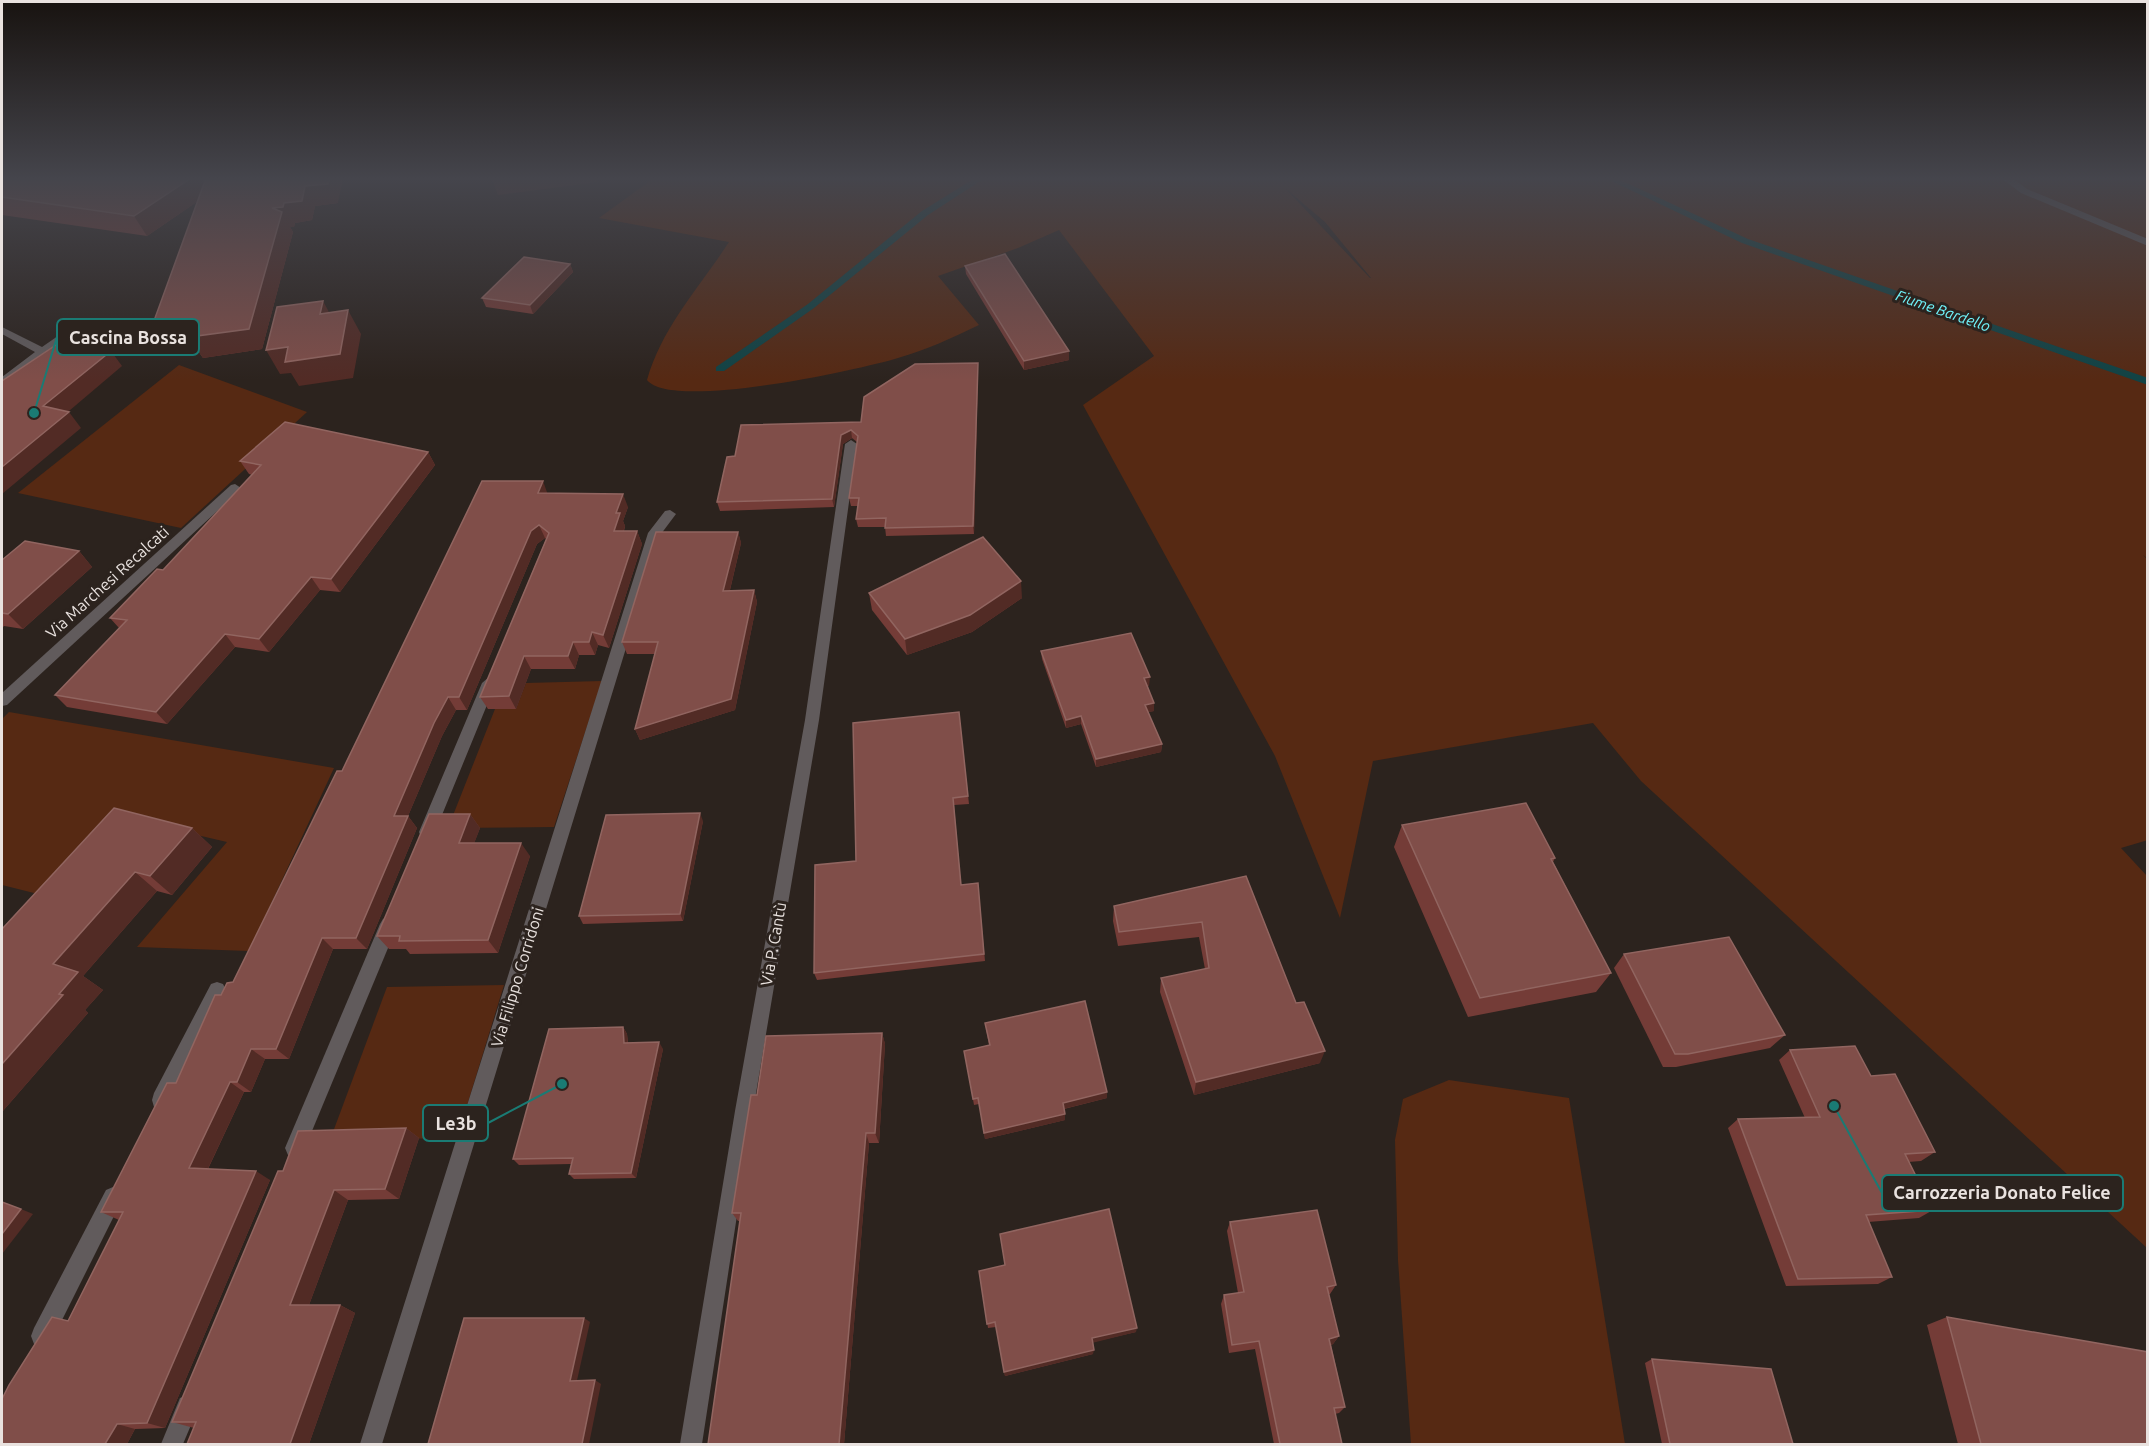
<svg xmlns="http://www.w3.org/2000/svg" width="2149" height="1446" viewBox="0 0 2149 1446" font-family="Ubuntu,sans-serif">
<style>
.green{fill:#562913;fill-rule:evenodd}
.lines{fill:none;stroke-linecap:round;stroke-linejoin:round}
.stream{fill:#114345;fill-rule:evenodd}
.minor{fill:#615b5c;fill-rule:evenodd}
.wall{fill:#743c37}
.shaded-wall{fill:#522b25}
.building{fill:#804e49;stroke:#916560;stroke-width:1.5}
.labels{text-anchor:middle;stroke-width:6;stroke-linejoin:round;paint-order:stroke}
.far-water-label{font-size:15px;font-style:italic;fill:#70f4fb;stroke:#2c231e}
.street-label{font-size:16px;fill:#e9e2df;stroke:#2c231e}
.leader{fill:none;stroke:#1a7b74;stroke-width:2}
.callout-dot{fill:#1a7b74;stroke:#2c231e;stroke-width:2}
.callout{fill:#2c231e;stroke:#1a7b74;stroke-width:2}
.callout-label{font-size:18px;text-anchor:middle;font-weight:bold;fill:#e9e2df}
</style>
<rect width="100%" height="100%" fill="#2c231e"/>
<g class="green">
<path d="M 654,178 L 2147,178 L 2147,558 L 2143,555 L 2148,560 L 2148,840 L 2121,848 L 2147,876 L 2147,1248 L 1641,781 L 1593,723 L 1373,761 L 1340,918 L 1275,756 L 1083,405 L 1154,356 L 1059,230 L 1018,248 L 938,276 L 979,325 C 952,338 926,350 898,358 C 859,370 671,411 647,380 C 662,327 699,288 729,242 L 599,218 ZM 1285,188 L 1325,222 L 1371,278 L 1370,278 Z"/>
<path d="M 179,365 L 307,412 L 181,528 L 18,493 Z"/>
<path d="M 602,681 L 554,827 L 448,828 L 495,709 L 516,709 L 526,683 Z"/>
<path d="M 9,712 L 334,768 L 249,951 L 137,947 L 227,842 L 115,816 L 42,895 L 2,885 L 2,719 Z"/>
<path d="M 504,985 L 457,1138 L 330,1140 L 387,987 Z"/>
<path d="M 1449,1080 L 1569,1098 L 1625,1444 L 1411,1444 L 1398,1260 L 1395,1140 L 1403,1099 Z"/>
</g>
<g class="lines">
<g class="stream">
<path d="M 975,178 L 985,178 L 928,215 L 814,308 L 724,371 L 716,371 L 716,367 L 808,304 L 922,211 Z"/>
<path d="M 1605,178 L 1616,178 L 1748,239 L 2148,378 L 2148,385 L 1742,243 Z"/>
</g>
<g class="minor">
<path d="M 2001,178 L 2012,178 L 2027,189 L 2148,239 L 2148,246 L 2021,193 Z"/>
<path d="M 81,320 L 85,321 L 85,325 L 6,384 L 2,385 L 2,377 L 35,352 L 2,334 L 2,327 L 42,347 Z"/>
<path d="M 851,440 L 857,444 L 819,720 L 753,1111 L 702,1444 L 680,1444 L 735,1111 L 805,720 L 845,444 Z"/>
<path d="M 235,484 L 241,488 L 239,491 L 7,705 L 2,706 L 2,693 L 231,485 Z"/>
<path d="M 670,510 L 676,514 L 661,534 L 382,1444 L 360,1444 L 648,533 L 665,511 Z"/>
<path d="M 489,677 L 496,683 L 435,832 L 433,837 L 427,839 L 421,837 L 419,832 L 482,683 Z"/>
<path d="M 389,916 L 395,919 L 398,924 L 302,1155 L 295,1158 L 288,1155 L 285,1148 L 380,924 L 383,919 Z"/>
<path d="M 217,982 L 223,984 L 226,990 L 168,1107 L 161,1109 L 154,1107 L 152,1100 L 154,1093 L 211,984 Z"/>
<path d="M 113,1187 L 120,1190 L 123,1197 L 120,1204 L 50,1344 L 42,1347 L 34,1344 L 31,1336 L 34,1328 L 106,1190 Z"/>
<path d="M 188,1395 L 196,1398 L 199,1406 L 183,1444 L 161,1444 L 180,1398 Z"/>
</g>
</g>
<g class="wall">
<path d="M 2,178 L 338,203 L 315,206 L 312,220 L 295,223 L 294,227 L 290,227 L 293,232 L 262,349 L 203,358 L 194,345 L 164,349 L 151,329 L 198,201 L 147,236 L 2,215 Z"/>
<path d="M 570,264 L 573,272 L 533,314 L 486,307 L 482,298 Z"/>
<path d="M 965,266 L 1069,351 L 1069,360 L 1024,370 L 966,274 Z"/>
<path d="M 978,371 L 974,534 L 886,536 L 885,527 L 858,527 L 856,519 L 858,506 L 851,506 L 849,498 L 857,442 L 852,438 L 843,444 L 834,507 L 720,511 L 717,502 L 735,456 L 861,422 Z"/>
<path d="M 428,452 L 435,465 L 340,592 L 320,590 L 269,652 L 235,647 L 167,724 L 67,707 L 55,695 L 119,628 L 110,618 L 163,570 L 252,475 L 249,474 L 240,461 Z"/>
<path d="M 548,493 L 628,507 L 623,521 L 625,526 L 624,531 L 637,531 L 642,544 L 609,648 L 598,645 L 595,655 L 579,655 L 575,669 L 531,669 L 516,709 L 488,709 L 480,697 L 546,539 L 545,538 L 537,544 L 467,710 L 456,710 L 442,736 L 408,816 L 417,828 L 367,949 L 333,949 L 289,1059 L 265,1059 L 251,1092 L 244,1092 L 208,1169 L 270,1180 L 165,1428 L 135,1429 L 127,1444 L 68,1321 L 119,1220 L 101,1212 L 176,1083 L 221,995 L 233,982 L 342,771 Z"/>
<path d="M 738,532 L 741,543 L 730,590 L 754,590 L 757,602 L 735,710 L 640,740 L 635,729 L 655,654 L 627,654 L 622,642 Z"/>
<path d="M 79,551 L 92,567 L 23,629 L 4,626 L 2,628 L 2,560 Z"/>
<path d="M 869,593 L 1022,598 L 972,632 L 907,655 L 872,610 Z"/>
<path d="M 1041,651 L 1149,686 L 1147,686 L 1154,703 L 1154,711 L 1148,712 L 1162,744 L 1161,752 L 1096,767 L 1081,724 L 1066,728 L 1042,659 Z"/>
<path d="M 959,712 L 969,804 L 954,805 L 961,885 L 978,883 L 985,961 L 817,980 L 814,973 L 856,861 Z"/>
<path d="M 470,814 L 480,828 L 474,843 L 530,856 L 498,953 L 410,954 L 406,949 L 389,949 L 377,936 Z"/>
<path d="M 703,821 L 683,921 L 583,924 L 579,916 Z"/>
<path d="M 1402,825 L 1555,858 L 1553,862 L 1611,973 L 1596,992 L 1468,1017 L 1394,847 Z"/>
<path d="M 192,828 L 212,847 L 172,895 L 157,891 L 83,976 L 103,990 L 85,1010 L 88,1013 L 2,1112 L 23,907 Z"/>
<path d="M 1246,876 L 1320,1063 L 1194,1095 L 1160,992 L 1161,978 L 1205,969 L 1199,937 L 1118,946 L 1113,921 L 1114,906 Z"/>
<path d="M 1624,954 L 1785,1035 L 1770,1048 L 1676,1067 L 1663,1067 L 1614,968 Z"/>
<path d="M 985,1023 L 1107,1098 L 1064,1109 L 1065,1120 L 985,1139 L 979,1104 L 974,1105 L 964,1051 L 989,1045 Z"/>
<path d="M 623,1027 L 627,1034 L 628,1043 L 663,1049 L 636,1178 L 574,1179 L 569,1174 L 571,1164 L 519,1165 L 513,1159 Z"/>
<path d="M 882,1033 L 885,1044 L 879,1143 L 869,1143 L 844,1444 L 708,1444 L 740,1221 L 738,1221 L 732,1213 L 757,1095 Z"/>
<path d="M 1790,1050 L 1871,1076 L 1935,1152 L 1921,1161 L 1908,1162 L 1933,1210 L 1919,1218 L 1868,1222 L 1892,1277 L 1878,1284 L 1786,1286 L 1728,1128 L 1738,1119 L 1805,1118 L 1779,1060 Z"/>
<path d="M 406,1128 L 419,1138 L 399,1199 L 348,1200 L 309,1305 L 340,1305 L 355,1313 L 309,1444 L 187,1444 L 194,1428 L 172,1422 L 283,1171 Z"/>
<path d="M 1230,1222 L 1336,1285 L 1330,1294 L 1329,1294 L 1339,1336 L 1333,1344 L 1331,1345 L 1345,1407 L 1339,1413 L 1335,1414 L 1342,1444 L 1274,1444 L 1255,1349 L 1229,1353 L 1221,1304 L 1224,1295 L 1238,1293 L 1227,1231 Z"/>
<path d="M 979,1271 L 1136,1332 L 1093,1342 L 1093,1354 L 1005,1376 L 996,1327 L 988,1328 Z"/>
<path d="M 1947,1317 L 2148,1444 L 1958,1444 L 1927,1325 Z"/>
<path d="M 1652,1359 L 1793,1444 L 1662,1444 L 1645,1363 Z"/>
</g>
<g class="shaded-wall">
<path d="M 191,178 L 219,178 L 223,184 L 147,236 L 134,216 Z"/>
<path d="M 330,178 L 343,178 L 338,203 L 315,206 L 312,220 L 295,223 L 294,227 L 290,227 L 293,232 L 262,349 L 203,358 L 194,345 L 164,349 L 151,329 L 272,208 L 284,203 L 305,186 Z"/>
<path d="M 502,178 L 598,178 L 598,182 L 498,195 L 492,179 Z"/>
<path d="M 570,264 L 573,272 L 533,314 L 530,305 Z"/>
<path d="M 323,301 L 336,325 L 320,314 Z"/>
<path d="M 348,310 L 361,334 L 353,378 L 299,386 L 291,373 L 280,374 L 266,350 Z"/>
<path d="M 111,351 L 122,366 L 56,422 L 43,406 Z"/>
<path d="M 1069,351 L 1069,360 L 1024,370 L 1024,361 Z"/>
<path d="M 978,363 L 978,371 L 974,534 L 973,526 Z"/>
<path d="M 69,412 L 81,428 L 2,494 L 2,467 Z"/>
<path d="M 851,430 L 852,438 L 843,444 L 834,507 L 832,499 L 841,435 Z"/>
<path d="M 428,452 L 435,465 L 340,592 L 331,579 Z"/>
<path d="M 543,481 L 548,495 L 538,493 Z"/>
<path d="M 623,494 L 628,507 L 623,521 L 625,526 L 619,544 L 614,531 L 616,513 Z"/>
<path d="M 539,525 L 545,538 L 537,544 L 467,710 L 459,697 L 531,531 Z"/>
<path d="M 637,531 L 642,544 L 609,648 L 603,635 Z"/>
<path d="M 738,532 L 741,543 L 727,602 L 723,591 Z"/>
<path d="M 79,551 L 92,567 L 23,629 L 8,614 Z"/>
<path d="M 311,577 L 320,590 L 269,652 L 259,639 Z"/>
<path d="M 1021,581 L 1022,598 L 972,632 L 907,655 L 905,639 Z"/>
<path d="M 754,590 L 757,602 L 735,710 L 640,740 L 635,729 Z"/>
<path d="M 592,632 L 598,645 L 595,655 L 589,642 Z"/>
<path d="M 225,634 L 235,647 L 167,724 L 156,712 Z"/>
<path d="M 573,642 L 579,655 L 575,669 L 568,656 Z"/>
<path d="M 524,656 L 531,669 L 516,709 L 509,696 Z"/>
<path d="M 1150,677 L 1149,686 L 1144,687 L 1144,678 Z"/>
<path d="M 448,697 L 456,710 L 442,736 L 408,816 L 417,828 L 367,949 L 356,938 L 394,816 L 434,723 Z"/>
<path d="M 1154,703 L 1154,711 L 1144,713 L 1145,705 Z"/>
<path d="M 1081,716 L 1081,724 L 1066,728 L 1066,720 Z"/>
<path d="M 1162,744 L 1161,752 L 1096,767 L 1096,759 Z"/>
<path d="M 700,813 L 703,821 L 683,921 L 680,914 Z"/>
<path d="M 470,814 L 480,828 L 469,857 L 459,843 Z"/>
<path d="M 192,828 L 212,847 L 172,895 L 150,876 Z"/>
<path d="M 521,843 L 530,856 L 498,953 L 488,940 Z"/>
<path d="M 135,872 L 157,891 L 83,976 L 103,990 L 85,1010 L 88,1013 L 2,1112 L 2,1064 L 53,964 Z"/>
<path d="M 322,938 L 333,949 L 289,1059 L 276,1049 Z"/>
<path d="M 623,1027 L 627,1034 L 628,1050 L 624,1043 Z"/>
<path d="M 882,1033 L 885,1044 L 879,1143 L 875,1133 Z"/>
<path d="M 659,1042 L 663,1049 L 636,1178 L 631,1173 Z"/>
<path d="M 251,1049 L 265,1059 L 251,1092 L 237,1082 Z"/>
<path d="M 1325,1051 L 1320,1063 L 1194,1095 L 1196,1082 Z"/>
<path d="M 230,1082 L 244,1092 L 204,1177 L 189,1168 Z"/>
<path d="M 1107,1092 L 1107,1098 L 1063,1109 L 1063,1103 Z"/>
<path d="M 1065,1114 L 1065,1120 L 985,1139 L 984,1133 Z"/>
<path d="M 406,1128 L 419,1138 L 399,1199 L 385,1189 Z"/>
<path d="M 866,1133 L 869,1143 L 844,1444 L 839,1444 Z"/>
<path d="M 256,1171 L 270,1180 L 165,1428 L 147,1423 Z"/>
<path d="M 334,1190 L 348,1200 L 306,1313 L 290,1305 Z"/>
<path d="M 21,1209 L 33,1214 L 2,1254 L 2,1234 Z"/>
<path d="M 340,1305 L 355,1313 L 309,1444 L 290,1444 Z"/>
<path d="M 584,1318 L 590,1322 L 576,1385 L 570,1381 Z"/>
<path d="M 1137,1328 L 1136,1332 L 1092,1343 L 1092,1338 Z"/>
<path d="M 1339,1336 L 1333,1344 L 1323,1347 L 1329,1339 Z"/>
<path d="M 1094,1350 L 1093,1354 L 1005,1376 L 1004,1372 Z"/>
<path d="M 595,1380 L 601,1384 L 589,1444 L 582,1444 Z"/>
<path d="M 117,1424 L 135,1429 L 127,1444 L 105,1444 Z"/>
</g>
<g class="building">
<path d="M 2,178 L 191,178 L 134,216 L 2,197 Z"/>
<path d="M 206,178 L 330,178 L 328,184 L 305,186 L 302,201 L 284,203 L 283,207 L 272,208 L 282,212 L 249,329 L 189,337 L 194,322 L 151,329 Z"/>
<path d="M 1005,254 L 1069,351 L 1024,361 L 965,266 Z"/>
<path d="M 524,257 L 570,264 L 530,305 L 482,298 Z"/>
<path d="M 323,301 L 320,314 L 348,310 L 340,354 L 285,362 L 288,347 L 266,350 L 277,307 Z"/>
<path d="M 59,343 L 111,351 L 43,406 L 69,412 L 2,467 L 2,381 Z"/>
<path d="M 978,363 L 973,526 L 885,528 L 886,518 L 856,519 L 859,498 L 849,498 L 858,436 L 851,430 L 841,435 L 832,499 L 717,502 L 727,457 L 735,456 L 741,425 L 861,422 L 864,397 L 915,364 Z"/>
<path d="M 285,422 L 428,452 L 331,579 L 311,577 L 259,639 L 225,634 L 156,712 L 55,695 L 127,620 L 110,618 L 157,569 L 163,570 L 261,465 L 240,461 Z"/>
<path d="M 482,481 L 543,481 L 538,493 L 623,494 L 616,513 L 620,513 L 614,531 L 637,531 L 603,635 L 592,632 L 589,642 L 573,642 L 568,656 L 524,656 L 509,696 L 480,697 L 549,533 L 539,525 L 531,531 L 459,697 L 448,697 L 434,723 L 394,816 L 408,816 L 356,938 L 322,938 L 276,1049 L 251,1049 L 237,1082 L 230,1082 L 189,1168 L 256,1171 L 147,1423 L 117,1424 L 105,1444 L 2,1444 L 2,1399 L 9,1385 L 52,1317 L 68,1321 L 123,1212 L 101,1212 L 167,1083 L 176,1083 L 215,995 L 221,995 L 227,983 L 233,982 L 337,771 L 342,771 Z"/>
<path d="M 656,532 L 738,532 L 723,591 L 754,590 L 731,699 L 635,729 L 658,642 L 622,642 Z"/>
<path d="M 983,537 L 1021,581 L 970,615 L 905,639 L 869,593 Z"/>
<path d="M 25,541 L 79,551 L 8,614 L 2,613 L 2,560 Z"/>
<path d="M 1131,633 L 1150,677 L 1144,678 L 1154,703 L 1145,705 L 1162,744 L 1096,759 L 1081,716 L 1066,720 L 1041,651 Z"/>
<path d="M 959,712 L 968,796 L 953,798 L 961,885 L 978,883 L 984,954 L 814,973 L 815,865 L 856,861 L 853,723 Z"/>
<path d="M 1526,803 L 1555,858 L 1551,859 L 1611,973 L 1480,998 L 1402,825 Z"/>
<path d="M 114,808 L 192,828 L 150,876 L 135,872 L 53,964 L 78,972 L 59,994 L 63,995 L 2,1064 L 2,929 Z"/>
<path d="M 700,813 L 680,914 L 579,916 L 606,815 Z"/>
<path d="M 429,814 L 470,814 L 459,843 L 521,843 L 488,940 L 399,941 L 400,936 L 377,936 Z"/>
<path d="M 1246,876 L 1296,1003 L 1304,1002 L 1325,1051 L 1196,1082 L 1161,978 L 1209,968 L 1202,922 L 1119,932 L 1114,906 Z"/>
<path d="M 1729,937 L 1785,1035 L 1688,1054 L 1675,1054 L 1624,954 Z"/>
<path d="M 1085,1001 L 1107,1092 L 1063,1103 L 1065,1114 L 984,1133 L 978,1098 L 973,1099 L 964,1051 L 990,1045 L 985,1023 Z"/>
<path d="M 623,1027 L 624,1043 L 659,1042 L 631,1173 L 569,1174 L 573,1158 L 513,1159 L 549,1029 Z"/>
<path d="M 882,1033 L 875,1133 L 866,1133 L 839,1444 L 708,1444 L 741,1213 L 732,1213 L 751,1095 L 757,1095 L 766,1036 Z"/>
<path d="M 1855,1046 L 1871,1076 L 1895,1074 L 1935,1152 L 1905,1154 L 1933,1210 L 1866,1215 L 1892,1277 L 1798,1279 L 1738,1119 L 1820,1117 L 1790,1050 Z"/>
<path d="M 406,1128 L 385,1189 L 334,1190 L 290,1305 L 340,1305 L 290,1444 L 187,1444 L 196,1422 L 172,1422 L 278,1171 L 283,1171 L 298,1131 Z"/>
<path d="M 2,1202 L 21,1209 L 2,1234 Z"/>
<path d="M 1109,1209 L 1137,1328 L 1092,1338 L 1094,1350 L 1004,1372 L 995,1322 L 987,1324 L 979,1271 L 1005,1265 L 1000,1234 Z"/>
<path d="M 1317,1210 L 1336,1285 L 1327,1287 L 1339,1336 L 1329,1339 L 1345,1407 L 1334,1408 L 1342,1444 L 1280,1444 L 1259,1341 L 1232,1345 L 1224,1295 L 1244,1292 L 1230,1222 Z"/>
<path d="M 1947,1317 L 2148,1352 L 2148,1444 L 1981,1444 Z"/>
<path d="M 464,1318 L 584,1318 L 570,1381 L 595,1380 L 582,1444 L 428,1444 Z"/>
<path d="M 1652,1359 L 1771,1369 L 1793,1444 L 1670,1444 Z"/>
</g>
<linearGradient id="sky" x2="0" y2="1"><stop stop-color="#181310"/><stop offset="0.47" stop-color="#45454c"/><stop offset="1" stop-color="#45454c" stop-opacity="0"/></linearGradient>
<rect width="2149" height="380" fill="url(#sky)"/>
<g class="labels">
<g class="far-water-label">
<text transform="translate(1943 311) rotate(19)" y="5">Fiume Bardello</text>
</g>
<g class="street-label">
<text transform="translate(107 582) rotate(-42)" y="6">Via Marchesi Recalcati</text>
<text transform="translate(773 944) rotate(-80)" y="6">Via P. Cantù</text>
<text transform="translate(517 977) rotate(-73)" y="6">Via Filippo Corridoni</text>
</g>
</g>
<path class="leader" d="M34 413L57 337M562 1084L488 1123M1834 1106L1882 1193"/>
<g class="callout-dot">
<circle cx="34" cy="413" r="6"/>
<circle cx="562" cy="1084" r="6"/>
<circle cx="1834" cy="1106" r="6"/>
</g>
<g class="callout">
<rect x="57" y="319" width="142" height="36" rx="6"/>
<rect x="423" y="1105" width="65" height="36" rx="6"/>
<rect x="1882" y="1175" width="241" height="36" rx="6"/>
</g>
<g class="callout-label">
<text x="128" y="344">Cascina Bossa</text>
<text x="456" y="1130">Le3b</text>
<text x="2002" y="1199">Carrozzeria Donato Felice</text>
</g>
<rect width="2149" height="1446" fill="none" stroke="#e9e2df" stroke-width="6"/>
</svg>
